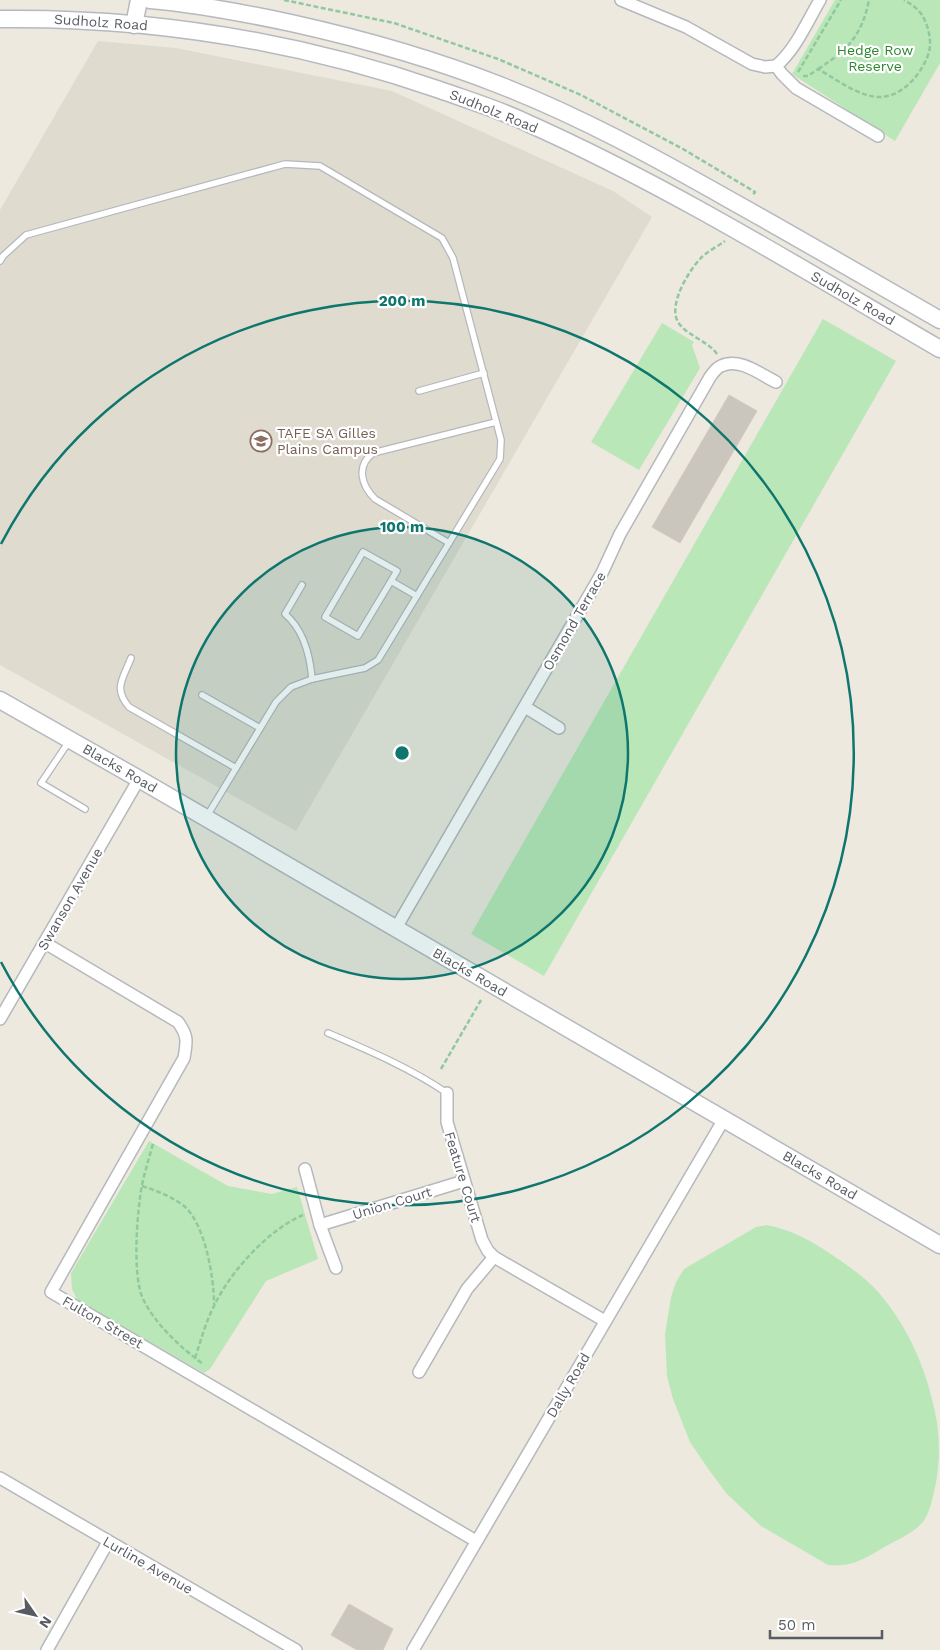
<svg xmlns="http://www.w3.org/2000/svg" width="940" height="1650" viewBox="0 0 940 1650" font-family="'Work Sans',sans-serif">
<style>
.education{fill:#dfdbcf}
.green{fill:#b9e7b8}
.building{fill:#cac6be;stroke:#d2cbbd}
.lines{fill:none;stroke-linecap:round;stroke-linejoin:round}
.lane-casing{stroke:#b5b8bd;stroke-width:8}
.street-casing{stroke:#b5b8bd;stroke-width:14}
.secondary-casing{stroke:#b5b9c0;stroke-width:19}
.path{stroke:#91c89f;stroke-width:2.5;stroke-dasharray:5 2.5;stroke-linecap:butt}
.lane{stroke:#fff;stroke-width:5.5}
.street{stroke:#fff;stroke-width:11}
.secondary{stroke:#fff;stroke-width:16}
.ring{fill:none;stroke:#0f766e;stroke-width:2.5}
.labels{text-anchor:middle;stroke-width:4.5;stroke-linejoin:round;paint-order:stroke}
.street-label{font-size:14px;fill:#585c62;stroke:#fff}
.park-label{font-size:14px;fill:#2d852e;stroke:#fff}
.education-label{font-size:14px;fill:#785e54;stroke:#fff;text-anchor:start}
.centre{fill:#0f766e;stroke:#fff;stroke-width:2.5}
.ring-label{font-size:15px;text-anchor:middle;font-weight:bold;fill:#0f766e;stroke:#fff;stroke-width:4.5;stroke-linejoin:round;paint-order:stroke}
</style>
<rect width="100%" height="100%" fill="#ede9df"/>
<path class="education" d="M 98,41 L 176,48 L 392,91 L 613,191 L 652,217 L 296,831 L 0,665 L 0,210 Z"/>
<g class="green">
<path d="M 835,0 L 940,0 L 940,63 L 895,141 L 792,74 Z"/>
<path d="M 823,319 L 896,361 L 544,976 L 471,934 Z"/>
<path d="M 662,323 L 694,342 L 692,345 L 700,368 L 639,470 L 591,442 Z"/>
<path d="M 149,1141 L 228,1186 L 272,1194 L 297,1187 L 318,1259 L 266,1281 L 210,1369 L 204,1373 L 78,1301 L 72,1289 L 71,1273 Z"/>
<path d="M 767,1225 C 792,1230 814,1242 835,1257 C 850,1267 867,1279 879,1293 C 908,1327 926,1368 935,1412 C 940,1436 940,1459 936,1483 C 933,1495 931,1509 925,1519 C 916,1532 901,1538 888,1545 C 865,1558 855,1567 828,1565 L 761,1526 L 727,1494 L 709,1470 L 690,1442 L 673,1399 L 667,1376 L 665,1334 L 671,1297 L 676,1282 L 684,1269 L 756,1227 Z"/>
</g>
<g class="building">
<path d="M 729,395 L 757,411 L 680,543 L 652,527 Z"/>
<path d="M 349,1604 L 393,1629 L 383,1650 L 357,1650 L 331,1635 Z"/>
</g>
<g class="lines">
<g class="lane-casing">
<g id="lane">
<path d="M 0,261 L 3,256 L 26,235 L 285,164 L 320,166 L 442,238 L 453,258 L 501,440 L 500,459 L 378,660 L 365,668 L 312,679 L 291,687 L 276,702 L 207,816"/>
<path d="M 419,391 L 484,373"/>
<path d="M 449,543 L 375,499 C 361,485 356,466 373,453 L 496,422"/>
<path d="M 363,552 L 397,571 L 358,636 L 325,617 Z"/>
<path d="M 391,581 L 417,596"/>
<path d="M 302,585 L 285,614 C 304,630 310,655 312,679"/>
<path d="M 131,658 C 123,679 113,688 129,707 L 236,768"/>
<path d="M 202,695 L 260,728"/>
<path d="M 70,740 L 41,783 L 85,809"/>
<path d="M 328,1033 C 370,1051 410,1068 447,1093"/>
</g>
</g>
<g class="street-casing">
<g id="street">
<path d="M 621,0 L 686,27 L 752,64 L 765,67 L 776,66"/>
<path d="M 776,66 L 782,74 L 796,88 L 878,136"/>
<path d="M 776,66 C 796,49 807,22 820,0"/>
<path d="M 525,707 L 559,728"/>
<path d="M 396,928 L 602,573 L 620,534 L 710,377 C 713,373 716,368 721,366 C 739,357 760,374 776,382"/>
<path d="M 45,943 L 178,1022 C 188,1036 187,1041 184,1058 L 51,1292 L 476,1541"/>
<path d="M 0,1019 L 139,779"/>
<path d="M 447,1093 L 447,1122 L 482,1240 L 488,1251 L 494,1257 L 605,1321"/>
<path d="M 305,1169 L 320,1225 L 336,1268"/>
<path d="M 320,1225 L 464,1181"/>
<path d="M 419,1372 L 467,1289 L 494,1257"/>
<path d="M 0,1478 L 296,1650"/>
<path d="M 47,1650 L 108,1542"/>
<path d="M 413,1650 L 724,1119"/>
</g>
</g>
<g class="secondary-casing">
<g id="secondary">
<path d="M 150,0 C 198,4 244,13 291,23 C 363,39 434,59 502,86 C 581,117 656,158 730,200 C 800,239 870,280 940,320"/>
<path d="M 0,19 C 150,17 298,41 440,90 C 468,100 498,109 525,122 C 669,186 804,270 940,349"/>
<path d="M 134,25 L 139,0"/>
<path d="M 0,700 L 139,779 L 940,1245"/>
</g>
</g>
<g class="path">
<path d="M 284,0 L 394,23 L 498,59 L 581,95 L 683,149 L 755,192 L 752,196"/>
<path d="M 818,69 C 848,50 862,35 869,0"/>
<path d="M 798,72 L 841,0"/>
<path d="M 803,76 L 808,76 L 818,69 C 836,79 856,95 877,97 C 901,99 923,73 929,52 C 932,40 928,25 922,15 C 917,8 911,4 904,0"/>
<path d="M 717,354 C 708,341 687,336 678,322 C 668,305 688,272 700,259 C 706,252 717,247 725,241"/>
<path d="M 441,1069 L 481,1000"/>
<path d="M 153,1144 C 149,1158 145,1171 142,1185 C 137,1212 132,1275 143,1299 C 156,1325 180,1347 203,1364"/>
<path d="M 142,1186 C 157,1191 171,1196 184,1206 C 205,1224 214,1277 214,1304"/>
<path d="M 195,1358 C 201,1340 206,1321 215,1304 C 231,1271 269,1229 303,1215"/>
</g>
<use href="#lane" class="lane"/>
<use href="#street" class="street"/>
<use href="#secondary" class="secondary"/>
</g>
<circle cx="402" cy="753" r="226" fill="#0f766e" fill-opacity=".12"/>
<g class="ring">
<circle cx="402" cy="753" r="226"/>
<path d="M1 544A452 452 0 1 1 1 962"/>
</g>
<defs>
<g id="university-ring" transform="scale(1.125)"><circle r="9.5" fill="#fff" stroke="#8d6e63" stroke-width="1.5"/><path d="M0-5L7-2L0 1L-7-2ZM-4 1L0 2.5L4 1V4Q0 6-4 4Z" fill="#8d6e63"/></g>
</defs>
<g fill-rule="evenodd">
<use href="#university-ring" x="261" y="441"/>
</g>
<g class="labels">
<g class="street-label">
<text transform="translate(101 22) rotate(4)" y="5">Sudholz Road</text>
<text transform="translate(494 111) rotate(22)" y="5">Sudholz Road</text>
<text transform="translate(853 298) rotate(30)" y="5">Sudholz Road</text>
<text transform="translate(574 621) rotate(-60)" y="5">Osmond Terrace</text>
<text transform="translate(120 768) rotate(30)" y="5">Blacks Road</text>
<text transform="translate(70 899) rotate(-60)" y="5">Swanson Avenue</text>
<text transform="translate(470 972) rotate(30)" y="5">Blacks Road</text>
<text transform="translate(820 1175) rotate(30)" y="5">Blacks Road</text>
<text transform="translate(463 1177) rotate(73)" y="5">Feature Court</text>
<text transform="translate(392 1203) rotate(-17)" y="5">Union Court</text>
<text transform="translate(103 1322) rotate(30)" y="5">Fulton Street</text>
<text transform="translate(568 1385) rotate(-60)" y="5">Dally Road</text>
<text transform="translate(148 1565) rotate(30)" y="5">Lurline Avenue</text>
</g>
<g class="park-label">
<text x="875" y="55">Hedge Row<tspan x="875" dy="16">Reserve</tspan></text>
</g>
<g class="education-label">
<text x="277" y="438">TAFE SA Gilles<tspan x="277" dy="16">Plains Campus</tspan></text>
</g>
</g>
<circle cx="402" cy="753" r="8" class="centre"/>
<g class="ring-label">
<text x="402" y="306">200 m</text>
<text x="402" y="532">100 m</text>
</g>
<g transform="translate(35 1615) rotate(124)" stroke="#ffffff" stroke-width="4" paint-order="stroke">
<path d="M0-4L9 19L0 12L-9 19Z" fill="#585c62"/>
<text y="-8" font-size="14" font-weight="bold" text-anchor="middle" fill="#585c62">N</text>
</g>
<path d="M770 1630v8h112v-8" fill="none" stroke="#585c62" stroke-width="2.5"/>
<text x="778" y="1630" font-size="15" fill="#585c62" stroke="#ffffff" stroke-width="4" paint-order="stroke">50 m</text>
</svg>
